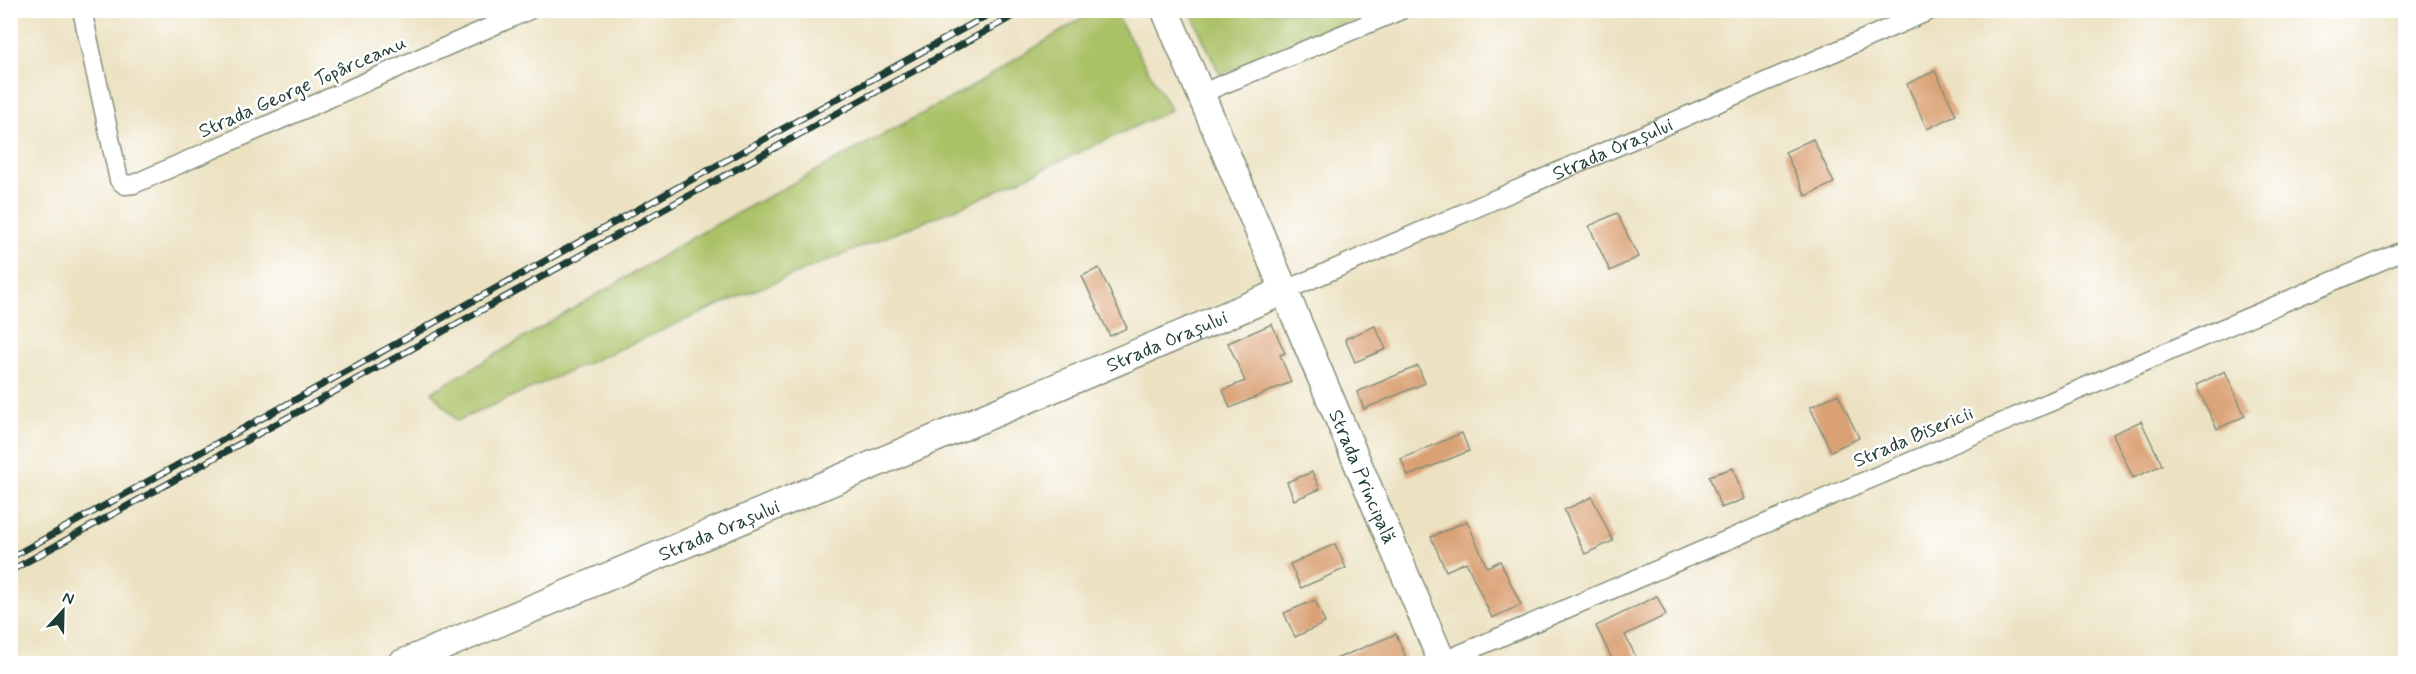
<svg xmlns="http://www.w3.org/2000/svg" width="2416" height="674" viewBox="0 0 2416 674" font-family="Mynerve,sans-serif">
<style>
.green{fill:#aac166;stroke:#647f4d;stroke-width:1.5}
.building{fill:#daa175}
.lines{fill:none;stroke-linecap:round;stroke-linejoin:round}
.minor-casing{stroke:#86907b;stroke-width:21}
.secondary-casing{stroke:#86907b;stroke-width:30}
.minor{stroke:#fff;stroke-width:18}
.secondary{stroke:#fff;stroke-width:27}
.rail-casing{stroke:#1f3d34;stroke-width:7}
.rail{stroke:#fff;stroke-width:4.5;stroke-dasharray:14;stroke-linecap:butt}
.labels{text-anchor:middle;stroke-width:5;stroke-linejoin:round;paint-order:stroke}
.street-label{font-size:20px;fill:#1f3d34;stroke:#fff}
</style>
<rect width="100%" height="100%" fill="#fff"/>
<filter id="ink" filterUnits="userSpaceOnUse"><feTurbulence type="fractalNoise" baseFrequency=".0167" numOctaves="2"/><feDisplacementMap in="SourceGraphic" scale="12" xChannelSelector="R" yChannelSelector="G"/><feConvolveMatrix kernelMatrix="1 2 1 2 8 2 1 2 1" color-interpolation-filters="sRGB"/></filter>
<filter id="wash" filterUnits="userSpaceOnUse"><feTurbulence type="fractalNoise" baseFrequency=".008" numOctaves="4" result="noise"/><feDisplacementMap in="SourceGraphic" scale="24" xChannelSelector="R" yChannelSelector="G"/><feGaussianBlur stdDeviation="1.35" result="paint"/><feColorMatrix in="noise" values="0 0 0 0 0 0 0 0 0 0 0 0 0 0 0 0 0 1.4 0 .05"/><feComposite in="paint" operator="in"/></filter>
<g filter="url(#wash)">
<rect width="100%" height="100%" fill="#ece2c2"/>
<g class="green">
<path d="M 1095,10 L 1114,11 L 1171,110 L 972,202 L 726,302 L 457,421 L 432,392 L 708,229 L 966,90 Z"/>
<path d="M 1190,11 L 1376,11 L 1220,75 Z"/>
</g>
<g id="blocks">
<g class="building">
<path d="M 1935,71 L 1956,115 L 1927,129 L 1907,84 Z"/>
<path d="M 1813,139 L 1834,183 L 1806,196 L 1785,152 Z"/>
<path d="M 1617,213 L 1638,257 L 1610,271 L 1589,226 Z"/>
<path d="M 1099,268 L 1127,328 L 1110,336 L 1082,276 Z"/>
<path d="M 1272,324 L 1285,353 L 1280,355 L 1291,382 L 1230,408 L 1223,390 L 1245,381 L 1228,343 Z"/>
<path d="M 1375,326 L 1386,349 L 1355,362 L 1345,339 Z"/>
<path d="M 1418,366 L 1425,383 L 1364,409 L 1357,392 Z"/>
<path d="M 2225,371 L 2245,416 L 2217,429 L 2196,385 Z"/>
<path d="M 1838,394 L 1859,438 L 1831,451 L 1810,407 Z"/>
<path d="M 2141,421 L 2162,465 L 2133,478 L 2113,434 Z"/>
<path d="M 1462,433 L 1469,451 L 1408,476 L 1401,459 Z"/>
<path d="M 1733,468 L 1744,499 L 1721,508 L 1709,476 Z"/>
<path d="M 1312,472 L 1320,489 L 1294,500 L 1287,482 Z"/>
<path d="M 1592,497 L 1613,541 L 1585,554 L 1564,510 Z"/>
<path d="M 1467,521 L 1487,567 L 1500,561 L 1521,605 L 1492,618 L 1466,562 L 1446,571 L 1431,537 Z"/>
<path d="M 1335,544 L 1346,568 L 1301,588 L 1290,564 Z"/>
<path d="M 1657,596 L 1666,615 L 1625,635 L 1639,663 L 1614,663 L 1596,626 Z"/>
<path d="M 1315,600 L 1325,623 L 1295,637 L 1284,613 Z"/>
<path d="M 1396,634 L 1406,658 L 1391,663 L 1326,663 Z"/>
</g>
</g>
</g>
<g filter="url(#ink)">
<use href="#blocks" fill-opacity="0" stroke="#86907b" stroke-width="1.5"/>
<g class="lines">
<g class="minor-casing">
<g id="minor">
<path d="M 82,10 L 119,180 L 125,185 L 134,184 L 529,10"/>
<path d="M 1200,94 L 1401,10"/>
<path id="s1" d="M 1284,291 L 1931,10"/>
<path d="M 1437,664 L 2406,250"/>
</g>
</g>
<g class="secondary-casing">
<g id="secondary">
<path id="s2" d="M 1165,10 L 1443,664"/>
<path id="s3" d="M 401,664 L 1284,291"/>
</g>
</g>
<use href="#minor" class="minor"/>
<use href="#secondary" class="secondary"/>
<g class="rail-casing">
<g id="rail">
<path d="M 10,558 L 997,10"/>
<path d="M 10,571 L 1024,10"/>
</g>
</g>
<use href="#rail" class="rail"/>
</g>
</g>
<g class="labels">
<g class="street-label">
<text transform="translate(302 86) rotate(-24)" y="7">Strada George Topârceanu</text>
<text dy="7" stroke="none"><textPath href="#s1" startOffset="358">Strada Orașului</textPath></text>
<text dy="7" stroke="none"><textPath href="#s3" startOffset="831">Strada Orașului</textPath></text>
<text transform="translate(1913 436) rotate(-23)" y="7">Strada Bisericii</text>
<text dy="7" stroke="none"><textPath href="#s2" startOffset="507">Strada Principală</textPath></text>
<text dy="7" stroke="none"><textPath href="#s3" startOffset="345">Strada Orașului</textPath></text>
</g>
</g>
<rect width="2416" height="674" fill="none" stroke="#fff" stroke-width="36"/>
<g transform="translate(63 611) rotate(22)" stroke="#ffffff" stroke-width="4.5" paint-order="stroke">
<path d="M0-4.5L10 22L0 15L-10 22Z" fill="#1f3d34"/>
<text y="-9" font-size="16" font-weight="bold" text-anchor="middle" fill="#1f3d34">N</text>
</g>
</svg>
